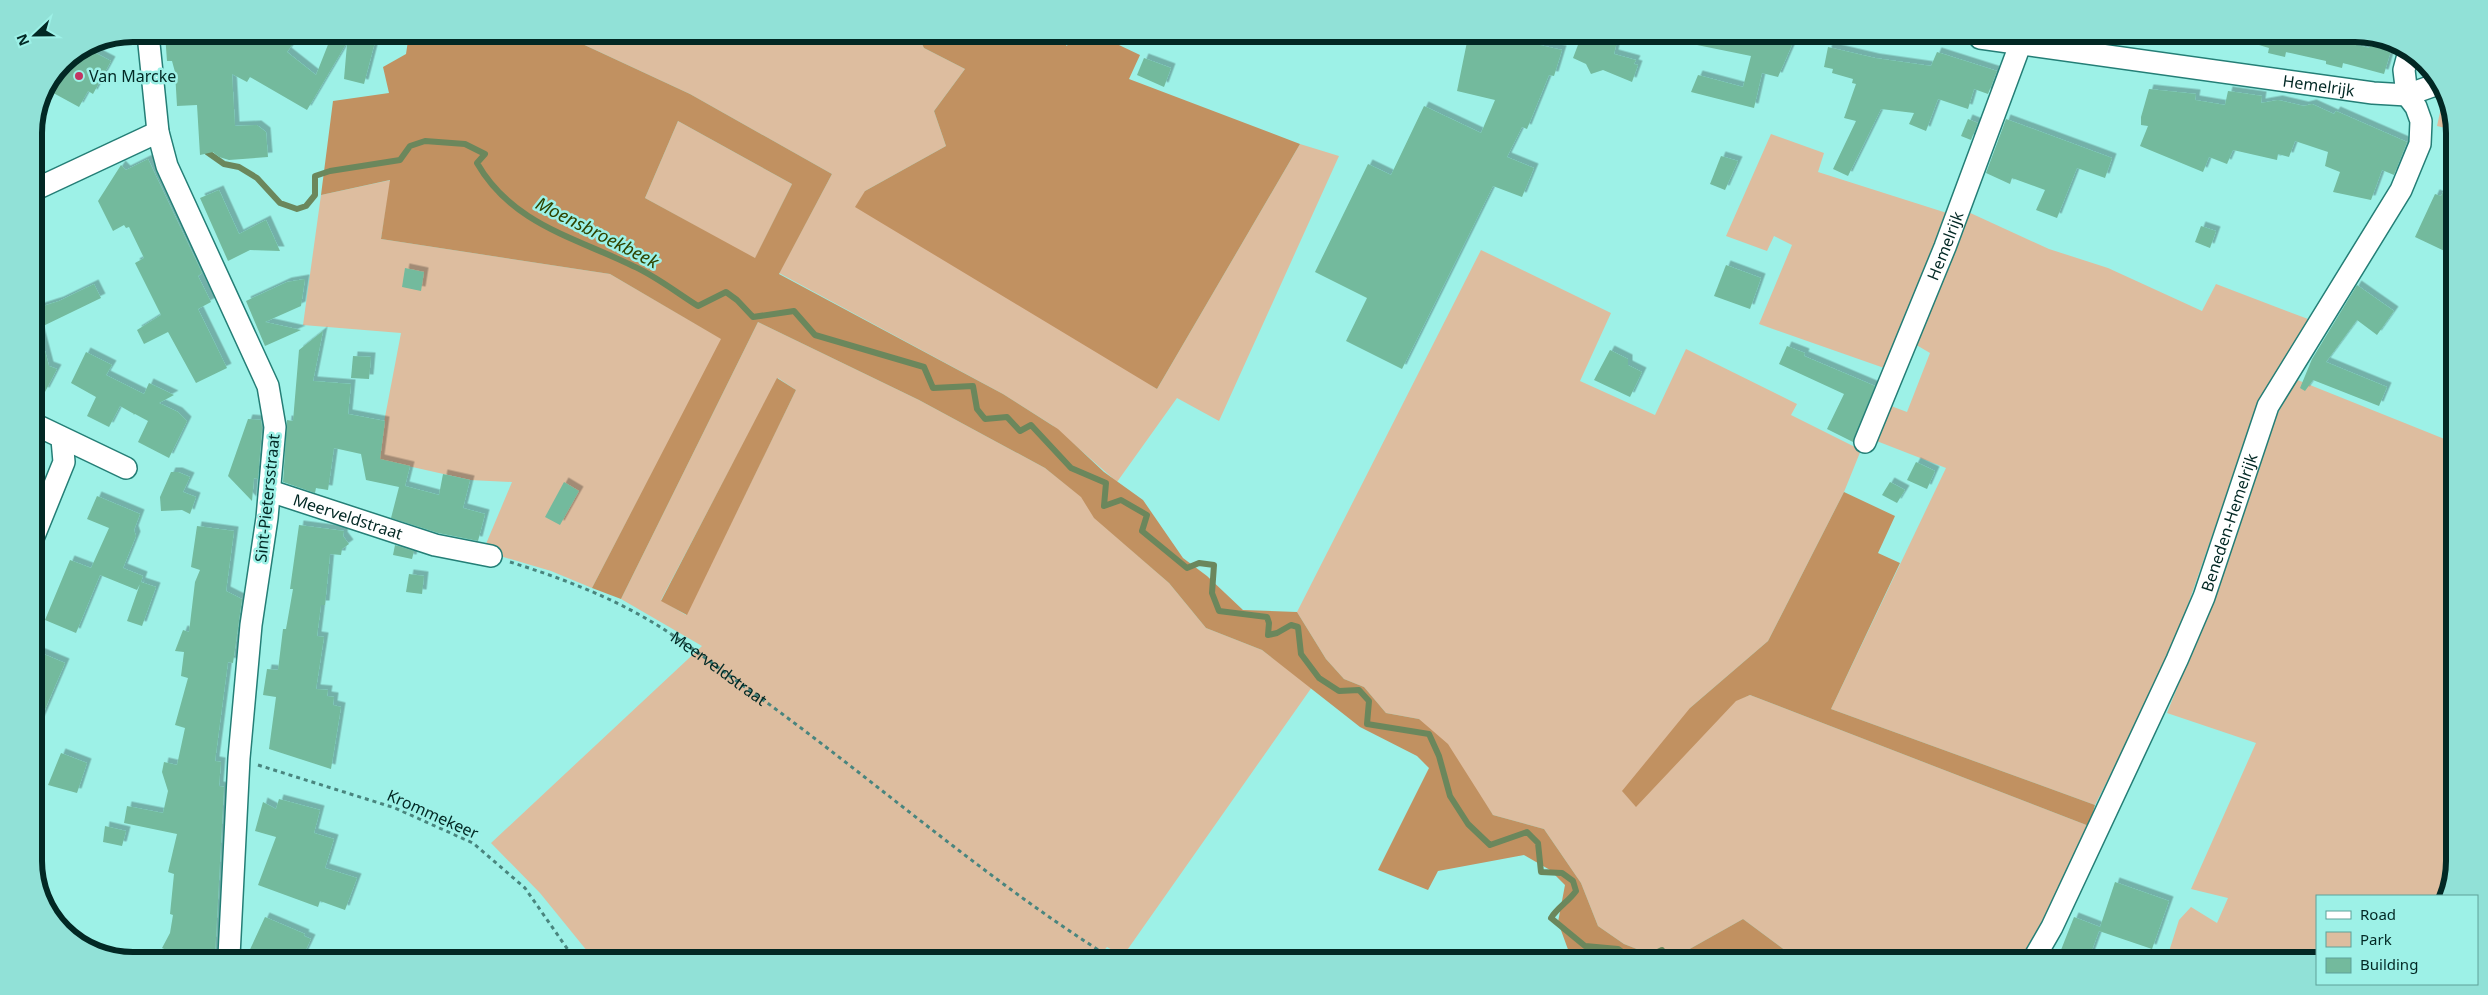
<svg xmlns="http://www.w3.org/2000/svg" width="2488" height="995" viewBox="0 0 2488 995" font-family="'Noto Sans',sans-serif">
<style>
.green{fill:#ddbd9f;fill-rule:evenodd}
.forest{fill:#c19161;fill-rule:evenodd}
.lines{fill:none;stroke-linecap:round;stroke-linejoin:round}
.stream{stroke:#6b875c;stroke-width:6}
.building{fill:#73ba9d;filter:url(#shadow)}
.minor-casing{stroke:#247e76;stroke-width:24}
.path{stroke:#49857e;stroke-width:3;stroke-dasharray:4 4;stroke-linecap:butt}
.minor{stroke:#fff;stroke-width:21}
.poi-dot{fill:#c33562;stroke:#9df1e7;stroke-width:2}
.labels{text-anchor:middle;stroke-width:5;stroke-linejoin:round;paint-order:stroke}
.poi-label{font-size:16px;fill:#022824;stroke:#9df1e7;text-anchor:start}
.street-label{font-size:16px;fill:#022824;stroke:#9df1e7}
.water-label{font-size:18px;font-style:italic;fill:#2f4400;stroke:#9df1e7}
.rim{fill:none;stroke:#022824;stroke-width:6}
</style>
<defs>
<filter id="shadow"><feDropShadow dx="4.5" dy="-4.5" stdDeviation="0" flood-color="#0004"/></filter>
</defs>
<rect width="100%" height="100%" fill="#9df1e7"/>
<g class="green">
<path d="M 563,35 L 918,36 L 924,48 L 965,69 L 934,111 L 946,146 L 865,191 L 1157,389 L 1300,144 L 1339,156 L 1219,421 L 1177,398 L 1117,482 L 1052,425 L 1003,394 L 779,273 L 832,174 L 690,94 Z"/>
<path d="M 2443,99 L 2454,127 L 2454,130 L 2437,126 Z"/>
<path d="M 678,121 L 792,184 L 755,259 L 645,198 Z"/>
<path d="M 1771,134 L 1824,153 L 1818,172 L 1950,214 L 1887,369 L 1759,324 L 1792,245 L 1774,236 L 1767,251 L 1726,236 Z"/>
<path d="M 391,180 L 381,239 L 610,274 L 722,339 L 592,588 L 551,571 L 483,551 L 512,482 L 470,480 L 377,459 L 401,333 L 303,325 L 321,195 Z"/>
<path d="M 1966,211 L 2049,249 L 2108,268 L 2202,311 L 2216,284 L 2308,319 L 2294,349 L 2266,396 L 2243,447 L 2169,659 L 2095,805 L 1831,709 L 1946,468 L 1874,440 L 1891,406 L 1907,412 L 1930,353 L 1913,343 Z"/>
<path d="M 1481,250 L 1611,313 L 1580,381 L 1655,415 L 1686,349 L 1797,404 L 1791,415 L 1861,450 L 1844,492 L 1768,641 L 1690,708 L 1736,700 L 1750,695 L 2089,826 L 2047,913 L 2020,960 L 1798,960 L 1743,919 L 1679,955 L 1647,953 L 1624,944 L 1598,926 L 1581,883 L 1544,829 L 1493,815 L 1478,793 L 1419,719 L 1386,713 L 1364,687 L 1344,679 L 1326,659 L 1297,612 Z"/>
<path d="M 758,322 L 919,400 L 1045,468 L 1082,497 L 1095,518 L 1169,583 L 1206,628 L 1262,650 L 1312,687 L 1123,956 L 1107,947 L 1097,958 L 592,957 L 540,893 L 491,843 L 702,646 L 621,599 ZM 778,378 L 796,390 L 686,615 L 661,600 Z"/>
<path d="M 2295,379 L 2452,442 L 2449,894 L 2447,896 L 2317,896 L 2317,961 L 2166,961 L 2179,920 L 2191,907 L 2217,923 L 2228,898 L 2191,889 L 2256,743 L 2167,713 L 2215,593 L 2274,421 Z"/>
</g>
<g class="forest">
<path d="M 409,34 L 563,35 L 690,94 L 832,174 L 779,274 L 1003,394 L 1058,429 L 1104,472 L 1143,500 L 1183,558 L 1207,576 L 1243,610 L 1297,612 L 1326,659 L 1344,679 L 1364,687 L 1386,713 L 1419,719 L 1448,744 L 1493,815 L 1544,829 L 1581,883 L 1598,926 L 1624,944 L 1647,953 L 1679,955 L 1743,919 L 1798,960 L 1574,959 L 1570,955 L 1558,922 L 1565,885 L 1550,870 L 1524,855 L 1438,871 L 1428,890 L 1378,870 L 1429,768 L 1417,756 L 1360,727 L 1262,650 L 1206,628 L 1169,583 L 1094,518 L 1081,497 L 1045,468 L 919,400 L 758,322 L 621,599 L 592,588 L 721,339 L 610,274 L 381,239 L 390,180 L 321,195 L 333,101 L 389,93 L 383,67 L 406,54 ZM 678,121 L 792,184 L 755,258 L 645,198 Z"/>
<path d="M 918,36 L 1054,36 L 1067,46 L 1071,36 L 1100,36 L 1140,55 L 1129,79 L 1300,144 L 1157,389 L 855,207 L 865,191 L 946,146 L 934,111 L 965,69 L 924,48 Z"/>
<path d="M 777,378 L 796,390 L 687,615 L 661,601 Z"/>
<path d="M 1844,492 L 1895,516 L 1878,553 L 1900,563 L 1831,709 L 2095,805 L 2089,826 L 1750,695 L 1736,701 L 1636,807 L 1622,791 L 1690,708 L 1768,641 Z"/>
</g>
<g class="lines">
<g class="stream">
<path d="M 207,152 L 224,164 L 239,167 L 257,178 L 280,203 L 297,209 L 306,206 L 315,195 L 315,176 L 330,171 L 400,160 L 410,146 L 425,141 L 465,144 L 485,154 L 477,163 C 512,224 574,237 633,266 C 656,276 677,293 698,306 L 726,292 L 737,300 L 753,317 L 794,311 L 815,335 L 924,367 L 933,388 L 973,386 L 977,409 L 985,419 L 1007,417 L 1020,431 L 1031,425 L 1071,468 L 1106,483 L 1104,506 L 1121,500 L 1147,515 L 1142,531 L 1187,568 L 1199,563 L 1214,565 L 1212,593 L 1219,611 L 1267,617 L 1269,623 L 1268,635 L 1277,633 L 1291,625 L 1298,627 L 1301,654 L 1319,678 L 1339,691 L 1359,690 L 1369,701 L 1367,724 L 1429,734 L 1439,756 L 1450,796 L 1468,824 L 1490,845 L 1527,832 L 1538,843 L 1541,872 L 1562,873 L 1573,881 L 1576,891 C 1568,902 1558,907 1551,918 L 1585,946 L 1618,949 L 1633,960"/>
<path d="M 1641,960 L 1662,950 L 1663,960"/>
<path d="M 1720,960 L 1722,955 L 1734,960"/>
</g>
</g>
<g class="building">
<path d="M 165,34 L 267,34 L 276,41 L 281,34 L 300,34 L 287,52 L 316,75 L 331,37 L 346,44 L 307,110 L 250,77 L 247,82 L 232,74 L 235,126 L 257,125 L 266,132 L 268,157 L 229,160 L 219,157 L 213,152 L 200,155 L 197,105 L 177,106 L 175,72 L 172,61 L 167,61 Z"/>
<path d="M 354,34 L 377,34 L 364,84 L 344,79 L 347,44 L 351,45 Z"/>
<path d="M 1468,37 L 1533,37 L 1541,39 L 1540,45 L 1562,50 L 1554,76 L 1549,75 L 1527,129 L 1522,127 L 1507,157 L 1534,168 L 1522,197 L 1493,186 L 1402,369 L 1346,341 L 1367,298 L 1315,272 L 1368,164 L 1391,175 L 1424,106 L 1481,133 L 1495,100 L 1457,91 Z"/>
<path d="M 1581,37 L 1618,37 L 1614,54 L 1636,60 L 1634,64 L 1638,65 L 1632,82 L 1603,70 L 1591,74 L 1586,64 L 1573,58 Z"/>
<path d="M 1698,37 L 1767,38 L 1795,38 L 1778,77 L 1762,73 L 1754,108 L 1691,92 L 1698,75 L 1743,87 L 1751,56 L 1697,45 Z"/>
<path d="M 2260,39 L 2333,39 L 2369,48 L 2372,39 L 2387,39 L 2393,44 L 2384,74 L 2343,63 L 2342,68 L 2326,64 L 2326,61 L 2286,52 L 2285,57 L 2268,53 L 2269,48 L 2259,45 Z"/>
<path d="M 1828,47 L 1875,58 L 1931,66 L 1937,52 L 1997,71 L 1988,94 L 1974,89 L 1968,109 L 1938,99 L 1926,131 L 1909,124 L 1914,113 L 1881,109 L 1848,176 L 1833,169 L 1856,121 L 1844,118 L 1856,84 L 1852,83 L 1853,79 L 1832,73 L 1833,69 L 1824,67 Z"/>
<path d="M 86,48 L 111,61 L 93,94 L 88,91 L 79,107 L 46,89 L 63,63 Z"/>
<path d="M 1144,58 L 1171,68 L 1164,87 L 1137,75 Z"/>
<path d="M 2149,89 L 2196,94 L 2195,100 L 2225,105 L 2228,91 L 2262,96 L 2261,103 L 2278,100 L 2304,106 L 2312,104 L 2334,114 L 2336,111 L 2407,142 L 2394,175 L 2382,170 L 2371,200 L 2333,192 L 2340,172 L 2325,166 L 2328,152 L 2295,141 L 2289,157 L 2278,154 L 2277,160 L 2233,150 L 2227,164 L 2209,157 L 2203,172 L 2140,146 L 2148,126 L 2141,125 L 2141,117 Z"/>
<path d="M 1968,119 L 1978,123 L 1971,140 L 1961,136 Z"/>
<path d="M 2006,119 L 2112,158 L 2105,178 L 2077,168 L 2057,218 L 2036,210 L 2045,190 L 2012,178 L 2010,184 L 1986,173 Z"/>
<path d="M 1721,156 L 1738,161 L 1725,190 L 1710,184 Z"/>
<path d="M 148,159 L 202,273 L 198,276 L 211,302 L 198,309 L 227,368 L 196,383 L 168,332 L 144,344 L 137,330 L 161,315 L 135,263 L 144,258 L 129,227 L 126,228 L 124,225 L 113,231 L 98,201 L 121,165 L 126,170 Z"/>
<path d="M 2454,170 L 2453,237 L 2453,255 L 2415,237 L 2435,194 L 2441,196 Z"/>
<path d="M 219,190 L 239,234 L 266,220 L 280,251 L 250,250 L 228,261 L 200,198 Z"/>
<path d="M 2201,226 L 2216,231 L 2210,248 L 2195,242 Z"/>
<path d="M 1726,265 L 1761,278 L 1750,309 L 1714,296 Z"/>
<path d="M 405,268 L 424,272 L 421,291 L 402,287 Z"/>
<path d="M 305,279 L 301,306 L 265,322 L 301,330 L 265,346 L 246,301 L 287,282 Z"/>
<path d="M 94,284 L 101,298 L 39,328 L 49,366 L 57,369 L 45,392 L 34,387 L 34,309 L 59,301 Z"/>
<path d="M 2357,285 L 2394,311 L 2377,335 L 2357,320 L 2326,362 L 2387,387 L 2379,406 L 2313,380 L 2305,391 L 2300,388 L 2312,359 Z"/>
<path d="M 323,331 L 313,381 L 351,384 L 348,414 L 385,421 L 380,459 L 410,466 L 405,486 L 439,495 L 443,474 L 470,480 L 463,508 L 485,514 L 478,541 L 438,533 L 391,518 L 399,487 L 366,480 L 361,454 L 334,448 L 328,490 L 316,488 L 315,493 L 283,482 L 287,420 L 293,421 L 299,350 Z"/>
<path d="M 1787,346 L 1805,353 L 1804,356 L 1875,386 L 1853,442 L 1827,429 L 1844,394 L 1779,364 Z"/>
<path d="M 1610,350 L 1628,359 L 1628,365 L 1642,372 L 1630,397 L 1594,380 Z"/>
<path d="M 86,352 L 112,365 L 106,375 L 144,394 L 149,383 L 174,395 L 159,403 L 178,412 L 187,421 L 169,458 L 138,442 L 148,421 L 135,414 L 133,415 L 134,414 L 120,406 L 109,427 L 87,416 L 96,397 L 71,383 Z"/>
<path d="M 353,356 L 371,357 L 369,379 L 351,378 Z"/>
<path d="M 248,419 L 261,420 L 262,428 L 258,479 L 254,478 L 252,501 L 228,476 Z"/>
<path d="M 1916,462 L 1935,471 L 1927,489 L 1907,480 Z"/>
<path d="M 171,472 L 178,472 L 190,477 L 183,492 L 196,497 L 190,514 L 182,510 L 161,511 L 160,497 Z"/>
<path d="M 564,482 L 579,491 L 560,525 L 545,517 Z"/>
<path d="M 1890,482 L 1905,490 L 1897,503 L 1882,495 Z"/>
<path d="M 97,496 L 140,514 L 134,530 L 136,536 L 123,568 L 143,576 L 141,582 L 156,587 L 142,626 L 127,621 L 140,584 L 137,590 L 100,575 L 76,633 L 45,620 L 70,560 L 91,568 L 109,528 L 87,519 Z"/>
<path d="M 299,525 L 344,531 L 343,536 L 349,544 L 342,549 L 341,555 L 330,554 L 325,605 L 321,605 L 317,636 L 324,637 L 316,689 L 328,690 L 327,696 L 334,697 L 333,705 L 341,707 L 331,769 L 269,749 L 276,697 L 263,695 L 267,669 L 278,670 L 283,629 L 286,629 L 293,589 L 290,589 Z"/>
<path d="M 197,526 L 234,531 L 226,591 L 242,599 L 233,663 L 228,662 L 215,761 L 221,762 L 219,786 L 224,787 L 215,956 L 180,956 L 162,948 L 170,933 L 173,915 L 170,914 L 174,874 L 168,872 L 177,834 L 124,823 L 127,806 L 163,813 L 168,791 L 162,772 L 164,762 L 177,765 L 185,728 L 175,725 L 188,678 L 181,676 L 184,652 L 175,651 L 183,630 L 189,632 L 195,582 L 200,570 L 191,567 Z"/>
<path d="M 395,545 L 414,551 L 412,559 L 393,555 Z"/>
<path d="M 409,574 L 424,576 L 422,594 L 406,592 Z"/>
<path d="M 34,650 L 65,663 L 34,735 Z"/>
<path d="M 61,753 L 87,763 L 77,793 L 48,785 Z"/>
<path d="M 279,799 L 320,810 L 314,833 L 334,839 L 325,868 L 357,878 L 345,910 L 320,901 L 318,907 L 258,885 L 276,837 L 255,831 L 263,802 L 276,809 Z"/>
<path d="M 105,826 L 126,831 L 122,846 L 103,842 Z"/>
<path d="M 2115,882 L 2169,901 L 2152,949 L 2099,931 L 2088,961 L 2076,961 L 2059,955 L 2074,917 L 2100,927 Z"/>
<path d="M 265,917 L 305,934 L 304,936 L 311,939 L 303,956 L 247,956 Z"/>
</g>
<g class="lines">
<g class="minor-casing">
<g id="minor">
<path d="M 148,34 L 158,132 L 167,166 L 268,386 L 275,427 L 267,518 L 251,625 L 239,758 L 229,956"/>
<path id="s2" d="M 1980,38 L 2373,93 L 2407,95 L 2438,84"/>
<path d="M 34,190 L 158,132"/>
<path d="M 34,424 L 126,468"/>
<path id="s3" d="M 1865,442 L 1945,247 L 2020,45"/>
<path id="s4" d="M 270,491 L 435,545 L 491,556"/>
<path d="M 34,536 L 64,462 L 62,439"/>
<path id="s5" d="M 2033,960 L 2052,927 L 2177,660 L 2204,597 L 2268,406 L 2401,190 L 2420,144 L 2421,121 L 2416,107 L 2407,95 L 2404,70 L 2408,55"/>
</g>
</g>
<g class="path">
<path id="s1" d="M 510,562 C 565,579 622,601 671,634 C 703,655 734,680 766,702 C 881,786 990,882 1111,958"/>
<path d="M 258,765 L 395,808 L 473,843 L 525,888 L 573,957"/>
</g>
<use href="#minor" class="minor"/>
</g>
<circle class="poi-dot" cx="79" cy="76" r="5"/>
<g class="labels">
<g class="poi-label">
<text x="89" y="82">Van Marcke</text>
</g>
<g class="street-label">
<text dy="6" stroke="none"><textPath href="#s2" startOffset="342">Hemelrijk</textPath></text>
<text dy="6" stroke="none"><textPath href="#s3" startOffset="212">Hemelrijk</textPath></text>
<text transform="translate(267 498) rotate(-84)" y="6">Sint-Pietersstraat</text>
<text dy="6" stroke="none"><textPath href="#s4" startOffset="82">Meerveldstraat</textPath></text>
<text dy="6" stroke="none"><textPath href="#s5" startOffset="480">Beneden-Hemelrijk</textPath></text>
<text dy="6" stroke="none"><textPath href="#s1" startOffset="236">Meerveldstraat</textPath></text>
<text transform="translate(433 814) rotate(24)" y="6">Krommekeer</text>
</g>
<g class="water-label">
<text transform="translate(597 233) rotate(27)" y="6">Moensbroekbeek</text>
</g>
</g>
<path d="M0 0H2488V995H0ZM133 42H2355A91 91 0 0 1 2446 133V861A91 91 0 0 1 2355 952H133A91 91 0 0 1 42 861V133A91 91 0 0 1 133 42Z" fill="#91e1d7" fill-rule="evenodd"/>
<path class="rim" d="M133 42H2355A91 91 0 0 1 2446 133V861A91 91 0 0 1 2355 952H133A91 91 0 0 1 42 861V133A91 91 0 0 1 133 42Z"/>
<rect x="2316" y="895" width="162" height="90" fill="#9df1e7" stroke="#5fa199"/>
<rect x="2326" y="911" width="25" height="8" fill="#ffffff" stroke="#5fa199"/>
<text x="2360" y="920" font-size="15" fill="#022824">Road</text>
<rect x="2326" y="932" width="25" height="15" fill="#ddbd9f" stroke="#5fa199"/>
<text x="2360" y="945" font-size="15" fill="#022824">Park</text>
<rect x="2326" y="958" width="25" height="15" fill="#73ba9d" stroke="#5fa199"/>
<text x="2360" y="970" font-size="15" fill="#022824">Building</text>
<g transform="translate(35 35) rotate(248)" stroke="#9df1e7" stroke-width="4" paint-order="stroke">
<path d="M0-4L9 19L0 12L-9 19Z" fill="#022824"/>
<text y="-8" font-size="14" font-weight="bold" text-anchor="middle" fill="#022824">N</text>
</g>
</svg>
